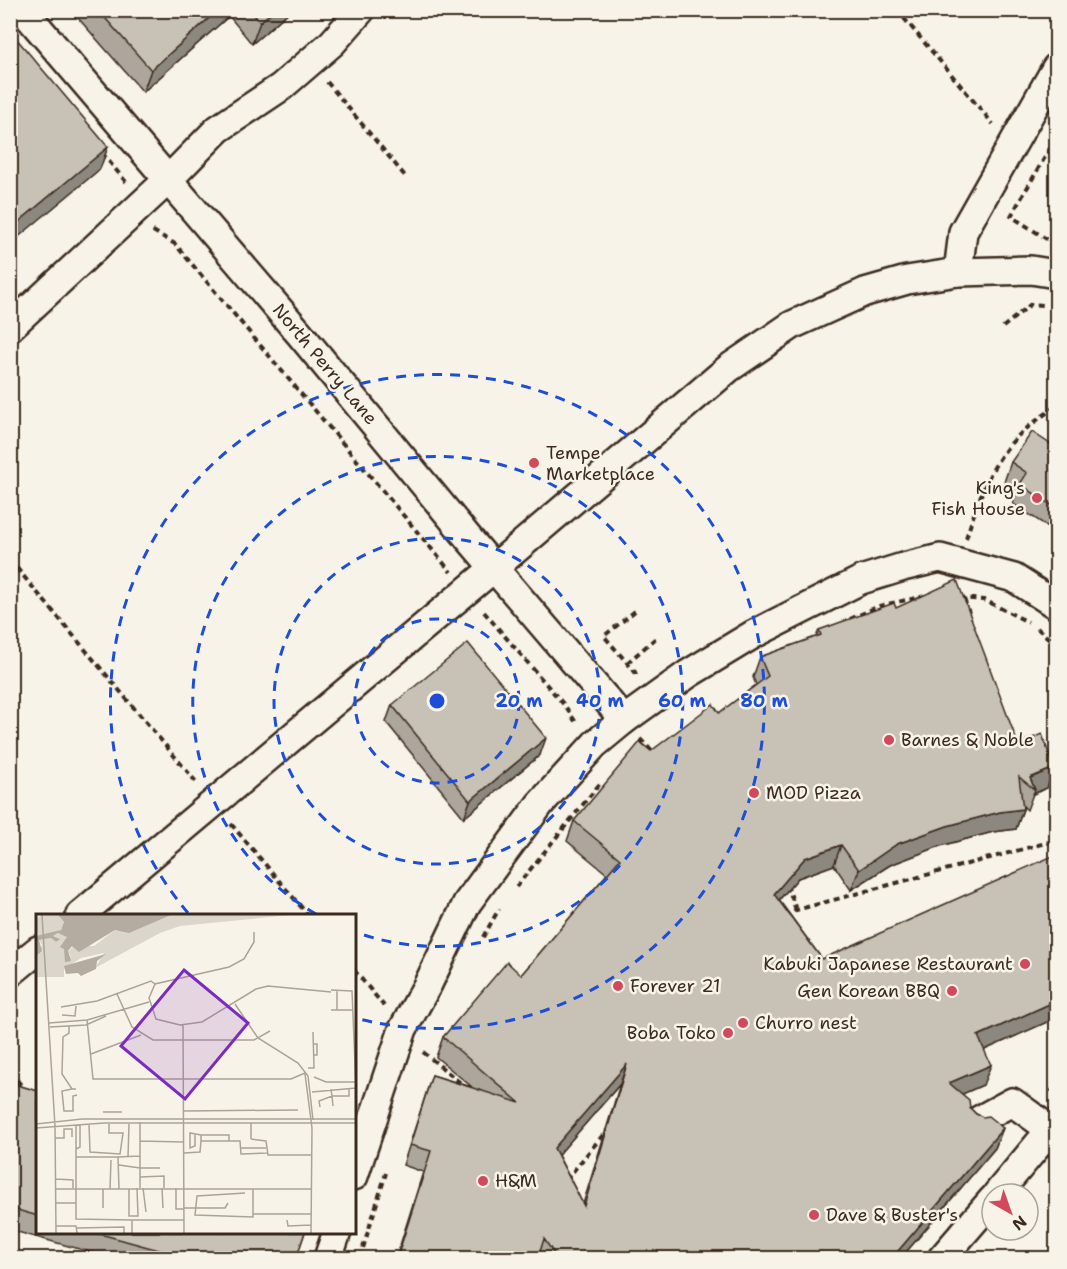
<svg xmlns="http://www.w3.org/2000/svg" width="1067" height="1269" viewBox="0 0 1067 1269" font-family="'Shantell Sans',sans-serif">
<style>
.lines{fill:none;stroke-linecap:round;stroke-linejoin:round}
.minor-casing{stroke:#3b2a1e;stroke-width:32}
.path{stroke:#3b2a1e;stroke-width:4;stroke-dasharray:6 4.5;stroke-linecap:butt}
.minor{stroke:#f7f3e8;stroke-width:27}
.wall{fill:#aca69d;stroke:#3b2a1e;stroke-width:1.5;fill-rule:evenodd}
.shaded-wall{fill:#8c877f;stroke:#3b2a1e;stroke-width:1.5}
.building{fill:#c8c1b6;stroke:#3b2a1e;stroke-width:1.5;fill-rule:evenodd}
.ring{fill:none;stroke:#1d4ed8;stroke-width:3;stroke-dasharray:10 8}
.poi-dot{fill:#d1495b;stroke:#f7f3e8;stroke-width:2}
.labels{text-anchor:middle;stroke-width:5;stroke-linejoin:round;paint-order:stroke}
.street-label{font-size:18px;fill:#3b2a1e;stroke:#f7f3e8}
.poi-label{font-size:18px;fill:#3b2a1e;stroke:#f7f3e8;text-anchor:start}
.inset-road{fill:none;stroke:#aca397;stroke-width:1.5}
.view{fill:#7b2cbf;fill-opacity:0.15;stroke:#7b2cbf;stroke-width:3}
.inset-edge{fill:none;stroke:#3b2a1e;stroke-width:3}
.centre{fill:#1d4ed8;stroke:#f7f3e8;stroke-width:3}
.ring-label{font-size:18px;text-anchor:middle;font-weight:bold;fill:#1d4ed8;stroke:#f7f3e8;stroke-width:5;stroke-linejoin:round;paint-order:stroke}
</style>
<rect width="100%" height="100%" fill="#f7f3e8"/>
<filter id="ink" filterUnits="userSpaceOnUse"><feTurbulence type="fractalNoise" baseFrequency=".0167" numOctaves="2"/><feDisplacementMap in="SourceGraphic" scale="12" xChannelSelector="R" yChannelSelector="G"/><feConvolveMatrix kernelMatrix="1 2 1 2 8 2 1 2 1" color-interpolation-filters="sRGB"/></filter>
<g filter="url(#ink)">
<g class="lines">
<g class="minor-casing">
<g id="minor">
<path d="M 23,10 L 300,334 L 470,540 L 624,720"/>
<path d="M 958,272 L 963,232 L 1056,68"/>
<path d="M 10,327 L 169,179 L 218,129 L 281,87 L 332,43 L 361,10"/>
<path d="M 80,915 L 495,567 L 729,368 L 792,325 L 865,292 L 907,280 L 958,272 L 1031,270 L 1056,274"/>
<path d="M 10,973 L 38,950"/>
<path d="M 977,1121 L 1012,1102 L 1051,1130"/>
<path d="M 354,1176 L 403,1029 L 428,984 L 467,903 L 540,804 L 595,744 L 624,720 L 688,674 L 754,634 L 861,580 L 903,567 L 940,558 L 1014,578 L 1056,605"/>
<path d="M 997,1194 L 1056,1123"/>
<path d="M 328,1258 L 337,1232"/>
<path d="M 942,1258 L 992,1200"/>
</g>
</g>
<g class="path">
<path d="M 897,10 L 993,124"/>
<path d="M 327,82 L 405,176"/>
<path d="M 102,153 L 126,182"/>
<path d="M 153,231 L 175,244 L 451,572"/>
<path d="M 1056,245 L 1011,216 L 1056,138"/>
<path d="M 1003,327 L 1031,304 L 1056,306"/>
<path d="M 966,538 C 978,502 989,465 1016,438 C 1028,426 1043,416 1056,406"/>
<path d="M 10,560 L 197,783"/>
<path d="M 959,598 L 984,600 L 1028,622"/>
<path d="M 964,599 L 969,613"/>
<path d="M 635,611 L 604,636 L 635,672 L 637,677"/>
<path d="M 484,612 L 565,706 L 577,724"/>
<path d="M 850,619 L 879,606 L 925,596"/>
<path d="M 1037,628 L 1056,645"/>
<path d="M 627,663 L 657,637"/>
<path d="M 640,739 L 654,753"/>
<path d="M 231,824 L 308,915"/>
<path d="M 1056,827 L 1053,841 L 1056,847"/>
<path d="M 516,887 L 602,781"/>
<path d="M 784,887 L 789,890 L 796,910"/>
<path d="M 787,920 L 796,910 L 1053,841 L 1054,780 L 1049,771"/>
<path d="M 483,937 L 499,909"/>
<path d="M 354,970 L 384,1006"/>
<path d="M 423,1052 L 463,1085"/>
<path d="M 10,1072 L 22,1086 L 21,1091"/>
<path d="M 1051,1092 L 1056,1086"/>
<path d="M 566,1180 L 607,1130"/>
<path d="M 360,1258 L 386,1173"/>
</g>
<use href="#minor" class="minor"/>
</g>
<g class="wall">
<path d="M 71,10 L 291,10 L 252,44 L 229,16 L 143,92 Z"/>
<path d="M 1056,448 L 1056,539 L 1051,536 L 1053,530 L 1013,504 L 1017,491 L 1004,482 L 1011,462 Z"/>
<path d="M 896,608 L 1018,744 L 1054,768 L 1047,788 L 1033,794 L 1027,810 L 1023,806 L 1023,809 L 1016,829 L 993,832 L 940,846 L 890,865 L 851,890 L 834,865 L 798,878 L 779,900 L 822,959 L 1056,1018 L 984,1050 L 983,1085 L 962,1094 L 970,1108 L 976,1114 L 1003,1128 L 995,1148 L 901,1258 L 396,1258 L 423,1172 L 403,1165 L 432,1075 L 472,1087 L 436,1057 L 443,1037 L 521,975 L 607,874 L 567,841 L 574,821 L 651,751 L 719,713 L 756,685 L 753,677 L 760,657 L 816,637 L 819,630 ZM 620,1084 L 583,1204 L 558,1155 Z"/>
<path d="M 392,705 L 540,755 L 464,818 L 386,722 Z"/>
<path d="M 10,1083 L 38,1091 L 38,1232 L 305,1232 L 296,1258 L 112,1258 L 10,1230 Z"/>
</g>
<g class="shaded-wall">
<path d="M 218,10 L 231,10 L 229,16 L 143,92 L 151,70 Z"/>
<path d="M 274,10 L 291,10 L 252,44 L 260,22 Z"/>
<path d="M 108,147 L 100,169 L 10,244 L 10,229 Z"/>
<path d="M 546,738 L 540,755 L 464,818 L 470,801 Z"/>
<path d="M 1054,768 L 1047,788 L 1033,794 L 1035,790 L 1030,778 Z"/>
<path d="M 1023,809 L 1016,829 L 993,832 L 940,846 L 890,865 L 851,890 L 859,870 L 897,844 L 947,826 L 1000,812 Z"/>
<path d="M 841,845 L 834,865 L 798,878 L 767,914 L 774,894 L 805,858 Z"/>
<path d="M 1056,1001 L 1056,1018 L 971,1056 L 978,1036 Z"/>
<path d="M 627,1064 L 620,1084 L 547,1168 L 554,1148 Z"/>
<path d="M 991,1065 L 983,1085 L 942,1103 L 949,1083 Z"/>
<path d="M 1003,1128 L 995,1148 L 901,1258 L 892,1258 Z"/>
</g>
<g class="building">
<path d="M 98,10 L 218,10 L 151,70 Z"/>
<path d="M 250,10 L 274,10 L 260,22 Z"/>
<path d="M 10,31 L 108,147 L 10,229 Z"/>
<path d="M 1032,432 L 1056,448 L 1056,508 L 1020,484 L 1027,473 L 1011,462 Z"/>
<path d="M 957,580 L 1018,744 L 1042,734 L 1054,768 L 1030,778 L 1035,790 L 1019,777 L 1023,809 L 1000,812 L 947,826 L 897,844 L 859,870 L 841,845 L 805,858 L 774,894 L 822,959 L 1055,855 L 1056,859 L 1056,1001 L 978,1036 L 991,1065 L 949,1083 L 969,1100 L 970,1108 L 976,1114 L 983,1117 L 988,1116 L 1003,1128 L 892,1258 L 557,1258 L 544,1239 L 538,1258 L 397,1258 L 431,1151 L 410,1145 L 432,1075 L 520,1103 L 443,1037 L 507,962 L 521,975 L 620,859 L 574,821 L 640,742 L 651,751 L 713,704 L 719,713 L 768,676 L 760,657 L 821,635 L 819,630 L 894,603 L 896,608 ZM 627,1064 L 584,1206 L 554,1148 Z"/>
<path d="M 468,643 L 546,738 L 470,801 L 392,705 Z"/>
<path d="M 10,1083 L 38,1091 L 38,1216 L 10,1208 Z"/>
<path d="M 93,1232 L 305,1232 L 297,1256 L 290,1254 L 289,1258 L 188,1258 Z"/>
</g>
</g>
<g class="ring">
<circle cx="437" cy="701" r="82"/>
<circle cx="437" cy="701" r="163"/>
<path d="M316 914A245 245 0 1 1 355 932"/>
<path d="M188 913A327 327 0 1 1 355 1018"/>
</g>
<g class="poi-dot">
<circle cx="534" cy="463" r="6"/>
<circle cx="1037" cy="498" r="6"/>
<circle cx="889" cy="740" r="6"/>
<circle cx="754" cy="793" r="6"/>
<circle cx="1025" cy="964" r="6"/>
<circle cx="618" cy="986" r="6"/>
<circle cx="952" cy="991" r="6"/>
<circle cx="743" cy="1023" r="6"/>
<circle cx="728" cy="1033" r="6"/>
<circle cx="483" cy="1181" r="6"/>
<circle cx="814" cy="1215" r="6"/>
</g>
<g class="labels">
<g class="street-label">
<text transform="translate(325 364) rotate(50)" y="6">North Perry Lane</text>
</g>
<g class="poi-label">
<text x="546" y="459">Tempe<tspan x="546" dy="21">Marketplace</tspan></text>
<text x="1025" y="494" text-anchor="end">King's<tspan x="1025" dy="21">Fish House</tspan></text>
<text x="901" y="746">Barnes &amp; Noble</text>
<text x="766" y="799">MOD Pizza</text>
<text x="1013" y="970" text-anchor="end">Kabuki Japanese Restaurant</text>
<text x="630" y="992">Forever 21</text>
<text x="940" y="997" text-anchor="end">Gen Korean BBQ</text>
<text x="755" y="1029">Churro nest</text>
<text x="716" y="1039" text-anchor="end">Boba Toko</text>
<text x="495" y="1187">H&amp;M</text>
<text x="826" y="1221">Dave &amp; Buster's</text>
</g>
</g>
<g transform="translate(36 914)">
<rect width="320" height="320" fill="#f7f3e8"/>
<path d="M 5,1 L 22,1 L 28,8 L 25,16 L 2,24 L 0,5 ZM 135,1 L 254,1 L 144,12 L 124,19 L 59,54 L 68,39 L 45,44 L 28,55 L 28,63 L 0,63 L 0,42 L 6,31 L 3,26 L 15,24 L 20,28 L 22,24 L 17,22 L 25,18 L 31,23 L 28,36 L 36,44 L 32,38 L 37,32 L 58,32 L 79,16 L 93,18 Z" fill="#dbd6cb"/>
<path d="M 22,1 L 135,1 L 93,19 L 79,16 L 43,38 L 36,32 L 32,37 L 35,47 L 29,48 L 28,35 L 24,33 L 31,23 L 22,19 L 17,22 L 24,25 L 20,28 L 15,24 L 3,26 L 6,37 L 0,42 L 0,22 L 25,16 L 28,8 ZM 70,40 L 61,47 L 60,55 L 45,62 L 42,59 L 30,60 L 28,52 Z" fill="#b4aca0"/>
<path class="inset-road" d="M 6,1 L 19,212 L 20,319M 218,18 L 218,28 L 208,45 L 193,53 L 119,70 L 113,84 L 120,105 L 144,111 L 166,108 L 220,75 L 232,72 L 295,78M 295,76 L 316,77 L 320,174M 81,80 L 96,113 L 117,126 L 218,126 L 234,117M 199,90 L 222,124 L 262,149 L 272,162 L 277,206M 25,93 L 61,87 L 115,67 L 119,70M 295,96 L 316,96M 301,96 L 301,77M 26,101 L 39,102 L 40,92M 51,106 L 57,165 L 255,165 L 269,159M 13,109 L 51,106 L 113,88M 147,111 L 148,319M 33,112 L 33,119 L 27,123 L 26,160 L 36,175 L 40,175M 14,113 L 50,111 L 70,102M 277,130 L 281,130 L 281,141 L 278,141M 55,140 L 105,121M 272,154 L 278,154 L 277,118M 269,160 L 276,214 L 275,319M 278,163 L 290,168 L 319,168M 36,175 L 26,177 L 28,197 L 37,197 L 37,182 L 41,181M 295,175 L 296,182 L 313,182 L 313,175M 276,178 L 320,174M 284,193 L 283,187 L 296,182 L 297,192M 148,197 L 262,196M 67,198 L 86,198M 215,209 L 215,225 L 215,214M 0,210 L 46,205 L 320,205M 53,210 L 54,238 L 84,240 L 87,219 L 73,219 L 73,210M 44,211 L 44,233 L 40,235 L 40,305 L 96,306M 0,214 L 68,209 L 320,209M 159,220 L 159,232 L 154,234 L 154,219 L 165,221M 19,224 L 28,224 L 28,215 L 36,215 L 36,223M 215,225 L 230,227 L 232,241 L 276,241M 104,227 L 147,228M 165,227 L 165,221 L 193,221 L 193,227M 204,234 L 230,234M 40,235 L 40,212M 148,239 L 164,238 L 165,227 L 204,227 L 205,240 L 231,239M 40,243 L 82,243M 92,243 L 93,210M 83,251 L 104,254M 104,254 L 124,254M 104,263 L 128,262 L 128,274M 20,265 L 37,266 L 37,274M 104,274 L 104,208M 107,274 L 110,298M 126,274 L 127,294M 140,274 L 140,295 L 148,295M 20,275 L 275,275M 67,275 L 67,294M 74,275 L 75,246M 83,275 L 82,243 L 104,242M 93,275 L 93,302 L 102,302 L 101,274M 209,279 L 161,282 L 159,301 L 217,303 L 217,275M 20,289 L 40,289M 148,294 L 189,294 L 192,289M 217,300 L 275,300M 251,306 L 252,312 L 275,311M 20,312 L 40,312 L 41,319M 41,314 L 88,313 L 88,319M 96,319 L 96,306 L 148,306"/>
<path class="view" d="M 148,56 L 212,109 L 149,185 L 85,132 Z"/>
<rect width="320" height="320" class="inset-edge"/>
</g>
<circle cx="437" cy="701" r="9" class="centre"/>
<g class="ring-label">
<text x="519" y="707">20 m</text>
<text x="600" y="707">40 m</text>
<text x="682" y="707">60 m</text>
<text x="764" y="707">80 m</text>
</g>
<rect width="1067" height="1269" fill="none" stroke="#f7f3e8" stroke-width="36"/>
<rect x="18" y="18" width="1031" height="1233" fill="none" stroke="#3b2a1e" stroke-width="2" filter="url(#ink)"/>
<g transform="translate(1010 1212) rotate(140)"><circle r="28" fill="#f7f3e8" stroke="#aca397" stroke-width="1.5"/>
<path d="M0-4.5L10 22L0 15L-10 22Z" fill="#d1495b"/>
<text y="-9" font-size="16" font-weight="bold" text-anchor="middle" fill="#3b2a1e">N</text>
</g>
</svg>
